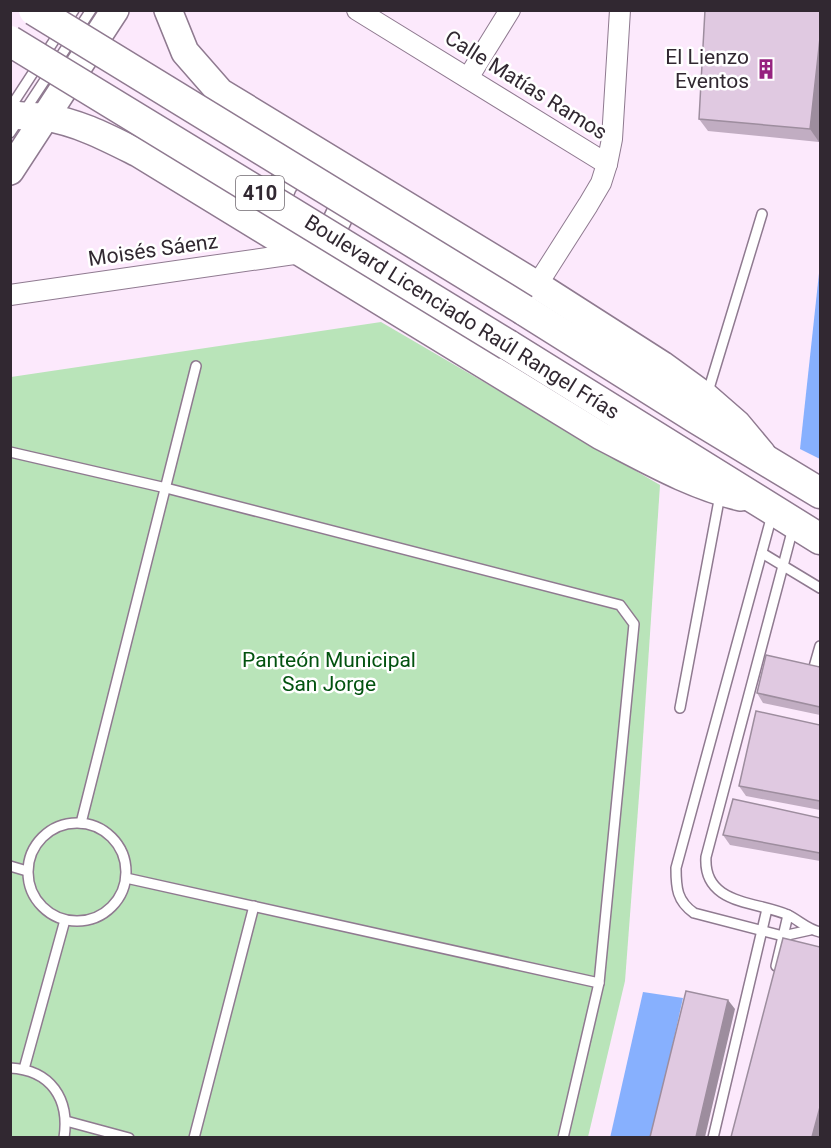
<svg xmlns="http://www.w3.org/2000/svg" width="831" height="1148" viewBox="0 0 831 1148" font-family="Roboto,sans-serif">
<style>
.green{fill:#b9e4b9}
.water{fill:#87b0fe}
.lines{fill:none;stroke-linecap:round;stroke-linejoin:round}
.service-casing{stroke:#8f7a90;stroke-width:12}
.minor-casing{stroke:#8f7a90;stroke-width:22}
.secondary-casing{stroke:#8f7a90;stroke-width:30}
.primary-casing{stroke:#8f7a90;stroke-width:33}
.service{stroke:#fff;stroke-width:9}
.minor{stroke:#fff;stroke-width:20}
.secondary{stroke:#fff;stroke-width:27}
.primary{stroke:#fff;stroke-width:30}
.primary-bridge-casing{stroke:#8f7a90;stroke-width:33;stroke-linecap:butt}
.primary-bridge{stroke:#fff;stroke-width:30}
.wall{fill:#c1adc2}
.shaded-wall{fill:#9d8d9e}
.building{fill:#e0c9e1;stroke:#9d8d9e;stroke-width:1.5}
.labels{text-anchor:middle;stroke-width:5;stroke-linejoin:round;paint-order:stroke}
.shield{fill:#fff;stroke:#6f686f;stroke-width:1.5}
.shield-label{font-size:20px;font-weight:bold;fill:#312831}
.poi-label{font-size:21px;fill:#312831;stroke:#fff;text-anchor:end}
.street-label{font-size:21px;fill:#312831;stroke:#fff}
.park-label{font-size:21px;fill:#02520f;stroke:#fff}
</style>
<rect width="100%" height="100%" fill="#fce9fc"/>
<path class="green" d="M 381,322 L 660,485 L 640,783 L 625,981 L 588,1137 L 11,1138 L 11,377 Z"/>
<g class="water">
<path d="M 820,264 L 820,459 L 800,449 Z"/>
<path d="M 643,992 L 683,998 L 652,1137 L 610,1138 Z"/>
</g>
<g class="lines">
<g class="service-casing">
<g id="service">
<path d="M 10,108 L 74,10"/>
<path d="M 10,133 L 91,10"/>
<path d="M 707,395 L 762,214"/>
<path d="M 10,452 L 166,488 L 620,605 L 634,624 L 599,983 L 563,1138"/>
<path d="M 772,515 L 676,868 C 676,888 677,901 694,913 L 783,936 L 810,930"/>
<path d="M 793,528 L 706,857 C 703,905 756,901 788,915 C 800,921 807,929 820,932"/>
<path d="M 762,553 L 820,588"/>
<path d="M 812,674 L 820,646"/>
<path d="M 680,708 L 720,495"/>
<circle cx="77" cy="872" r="49"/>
<path d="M 81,823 L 196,366"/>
<path d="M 10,866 L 27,871"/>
<path d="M 126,878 L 599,983"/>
<path d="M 776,966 L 788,915"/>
<path d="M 10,1068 C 51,1070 70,1099 64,1138"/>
<path d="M 24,1069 L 65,920"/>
<path d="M 66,1121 L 129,1138"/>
<path d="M 194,1138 L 254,906"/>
<path d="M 713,1138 L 767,909"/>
</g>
</g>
<g class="minor-casing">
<g id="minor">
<path d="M 357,10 L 607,164"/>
<path d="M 468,78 L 510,10"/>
<path d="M 537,285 L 588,205 L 601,183 L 607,164 L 612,139 L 620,10"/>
<path d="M 10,295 L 301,253"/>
</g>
</g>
<g class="secondary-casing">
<g id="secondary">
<path d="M 168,10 L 185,52 L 220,92 L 537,285 L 662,365 L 706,397 L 737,424 L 762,454"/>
<path d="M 10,114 C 22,117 33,116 44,117 C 78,122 108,138 138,153 L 601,436 C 646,459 692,486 741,497"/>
<path d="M 10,171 L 115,10"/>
<path d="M 277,226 C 271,201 286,166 312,159"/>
<path d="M 310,248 C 314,246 320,243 323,240 C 336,228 349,198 349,180"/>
</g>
</g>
<g class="primary-casing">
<g id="primary">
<path d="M 524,310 L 696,418 L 820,493"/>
<path d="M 508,345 L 820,539"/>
</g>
</g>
<use href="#service" class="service"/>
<use href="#minor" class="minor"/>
<use href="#secondary" class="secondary"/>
<use href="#primary" class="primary"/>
<g class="primary-bridge-casing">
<g id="primary-bridge">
<path d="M 34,10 L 524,310"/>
<path d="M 10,41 L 508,345"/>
</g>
</g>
<use href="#primary-bridge" class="primary-bridge"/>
</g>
<g class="wall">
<path d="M 820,10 L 820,128 L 819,142 L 708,131 L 699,119 Z"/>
<path d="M 820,667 L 820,715 L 763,703 L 757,693 Z"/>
<path d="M 820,725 L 820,810 L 746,796 L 739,786 Z"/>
<path d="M 820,818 L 820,861 L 730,845 L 723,835 Z"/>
</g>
<g class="shaded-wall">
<path d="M 820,38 L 820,128 L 819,142 L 810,129 Z"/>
<path d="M 728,1000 L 735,1009 L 705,1137 L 696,1137 Z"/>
<path d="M 820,1107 L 820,1137 L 812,1137 Z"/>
</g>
<g class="building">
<path d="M 705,10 L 820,10 L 820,38 L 810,129 L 699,119 Z"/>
<path d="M 766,655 L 820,667 L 820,707 L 757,693 Z"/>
<path d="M 756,711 L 820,725 L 820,801 L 739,786 Z"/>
<path d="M 733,799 L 820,818 L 820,853 L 723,835 Z"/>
<path d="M 783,938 L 820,947 L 820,1107 L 812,1137 L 731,1137 Z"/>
<path d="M 686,991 L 728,1000 L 696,1137 L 650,1137 Z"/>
</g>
<defs>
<g id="building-bare" transform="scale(1.62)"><path d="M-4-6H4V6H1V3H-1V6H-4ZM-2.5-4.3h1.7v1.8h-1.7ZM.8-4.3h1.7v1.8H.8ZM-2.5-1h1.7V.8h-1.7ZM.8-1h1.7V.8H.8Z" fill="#96227f" stroke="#fff" stroke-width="2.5" paint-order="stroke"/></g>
</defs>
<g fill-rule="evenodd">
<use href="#building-bare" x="766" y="69"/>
</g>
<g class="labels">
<rect class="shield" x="236" y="176" width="48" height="34" rx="4.5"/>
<g class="shield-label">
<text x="260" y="200">410</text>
</g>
<g class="poi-label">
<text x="749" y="64">El Lienzo<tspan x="749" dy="24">Eventos</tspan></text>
</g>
<g class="street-label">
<text transform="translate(526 85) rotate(32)" y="7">Calle Matías Ramos</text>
<text transform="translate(153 250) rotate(-8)" y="7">Moisés Sáenz</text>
<text transform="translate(462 317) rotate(32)" y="7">Boulevard Licenciado Raúl Rangel Frías</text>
</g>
<g class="park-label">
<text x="329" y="667">Panteón Municipal<tspan x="329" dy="24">San Jorge</tspan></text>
</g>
</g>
<rect width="831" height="1148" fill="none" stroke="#312831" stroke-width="24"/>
</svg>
